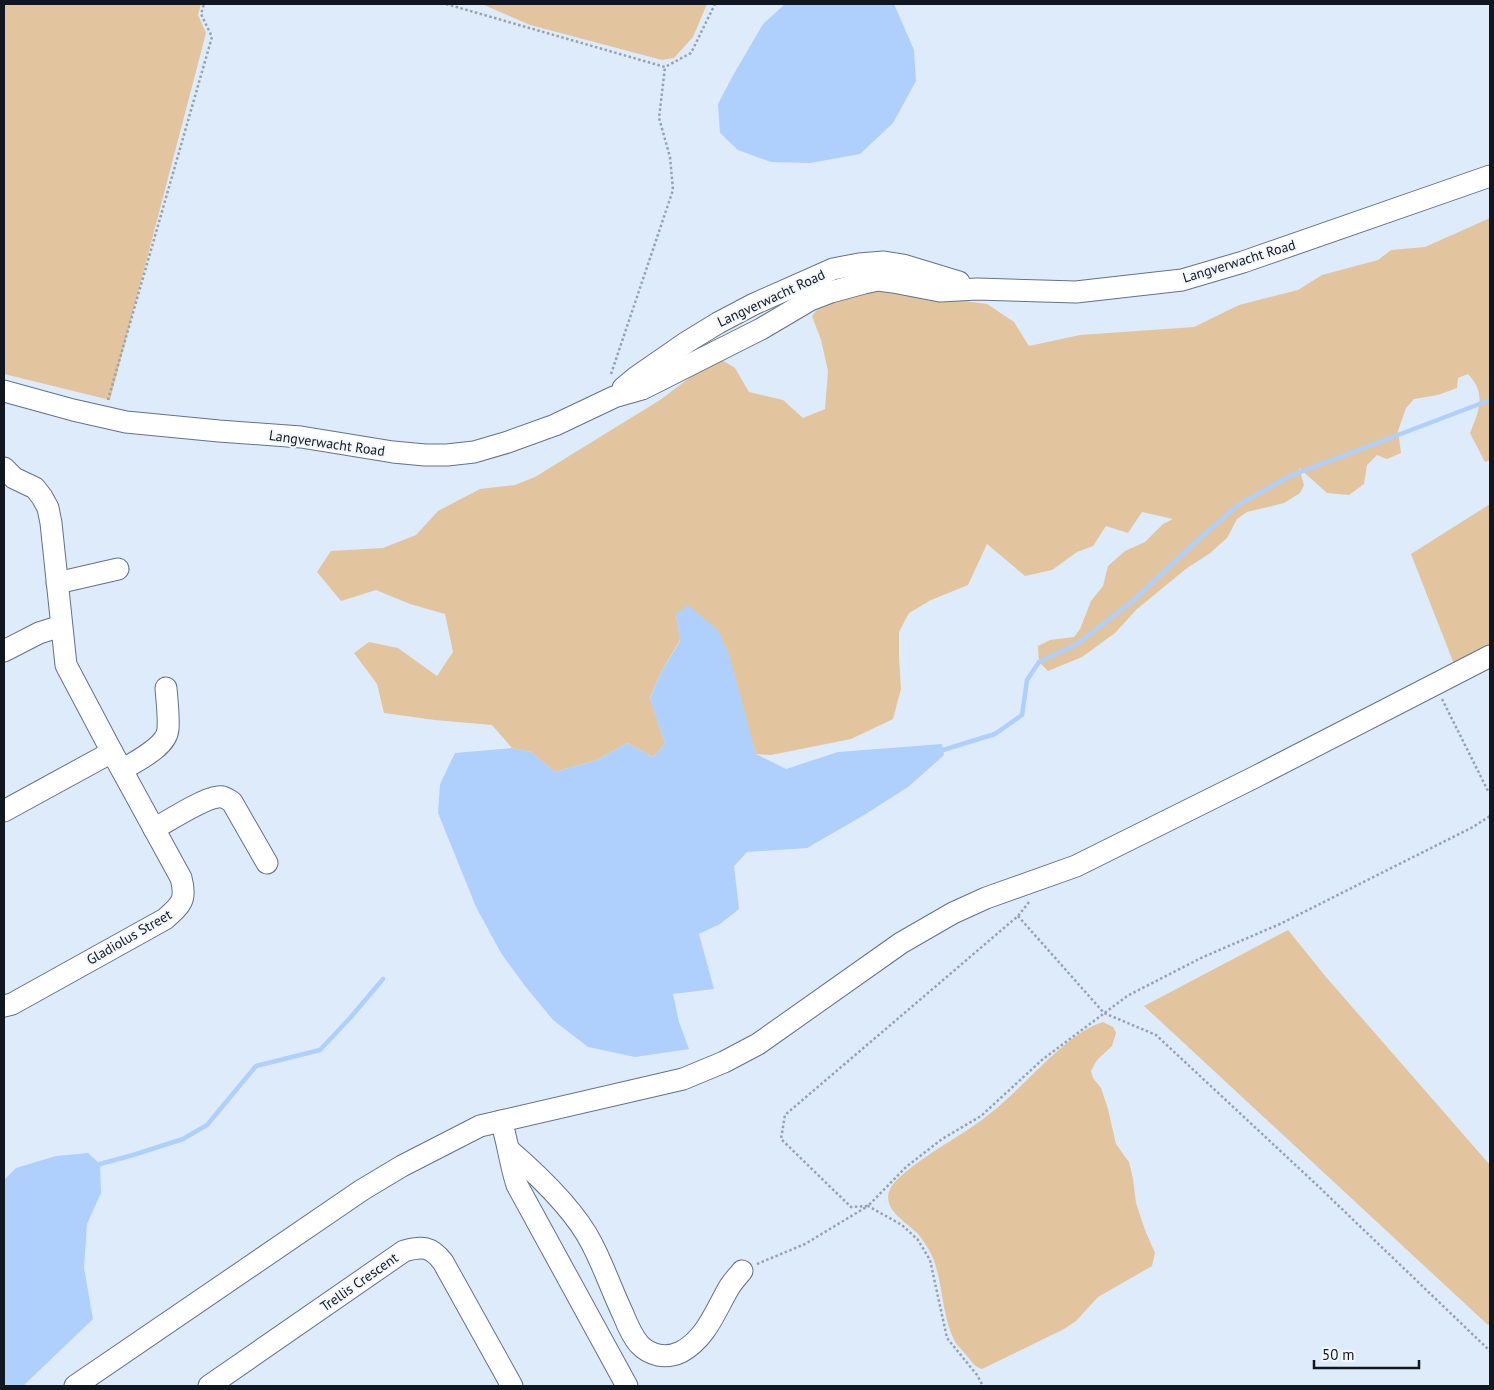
<svg xmlns="http://www.w3.org/2000/svg" width="1494" height="1390" viewBox="0 0 1494 1390" font-family="'PT Sans',sans-serif">
<style>
.green{fill:#e2c59e}
.water{fill:#afd0fc}
.lines{fill:none;stroke-linecap:round;stroke-linejoin:round}
.stream{stroke:#afd0fc;stroke-width:4.5}
.minor-casing{stroke:#61728a;stroke-width:23}
.path{stroke:#97a2af;stroke-width:2.5;stroke-dasharray:2.5 2.5;stroke-linecap:butt}
.minor{stroke:#fff;stroke-width:21}
.labels{text-anchor:middle;stroke-width:4;stroke-linejoin:round;paint-order:stroke}
.street-label{font-size:14px;fill:#101720;stroke:#f3f7fc}
</style>
<rect width="100%" height="100%" fill="#deebfb"/>
<g class="green">
<path d="M 4,4 L 201,4 L 198,15 L 206,33 L 110,400 L 4,374 Z"/>
<path d="M 477,4 L 707,4 L 693,37 L 674,58 L 662,60 L 530,25 L 484,5 Z"/>
<path d="M 1490,218 L 1490,460 L 1485,462 L 1470,433 C 1479,411 1487,394 1468,374 L 1458,378 L 1457,388 L 1438,395 L 1414,399 L 1406,408 L 1398,431 L 1401,453 L 1387,459 L 1377,455 L 1367,465 L 1364,484 L 1349,495 L 1327,493 L 1299,468 L 1304,485 L 1300,493 L 1284,503 L 1247,512 L 1237,519 L 1227,538 L 1209,554 L 1187,568 L 1137,609 L 1115,633 L 1082,657 L 1048,671 L 1039,662 L 1038,646 L 1050,640 L 1074,637 L 1080,629 L 1091,601 L 1103,586 L 1108,566 L 1125,551 L 1145,542 L 1163,524 L 1173,519 L 1142,512 L 1128,533 L 1106,526 L 1093,546 L 1077,552 L 1052,570 L 1025,576 L 987,544 L 968,585 L 931,600 L 909,613 L 899,632 L 899,657 L 901,689 L 893,719 L 851,739 L 771,755 L 756,754 L 744,715 L 676,614 L 680,640 L 659,676 L 650,698 L 665,744 L 653,757 L 627,743 L 597,760 L 555,772 L 531,752 L 512,748 L 492,725 L 435,720 L 384,713 L 377,684 L 354,653 L 369,642 L 398,648 L 437,676 L 453,652 L 445,614 L 410,604 L 376,590 L 341,601 L 317,572 L 331,551 L 383,548 L 416,535 L 438,511 L 480,489 L 515,485 L 535,477 L 660,400 L 717,357 L 735,368 L 749,392 L 783,400 L 803,418 L 825,409 L 828,371 L 821,340 L 812,316 L 832,291 L 873,280 L 942,298 L 987,304 L 1014,322 L 1029,346 L 1080,335 L 1194,327 L 1239,305 L 1298,290 L 1322,275 L 1378,260 L 1391,250 L 1425,247 Z"/>
<path d="M 1490,504 L 1490,644 L 1454,664 L 1411,554 Z"/>
<path d="M 1288,930 L 1326,977 L 1490,1165 L 1490,1323 L 1488,1325 L 1144,1006 Z"/>
<path d="M 1103,1022 L 1113,1027 L 1116,1033 L 1112,1046 L 1097,1060 L 1091,1071 L 1093,1078 L 1101,1088 L 1108,1109 L 1116,1144 L 1129,1162 L 1133,1179 L 1136,1203 L 1145,1230 L 1155,1253 L 1152,1266 L 1098,1297 L 1076,1321 L 1064,1329 L 982,1369 C 974,1367 972,1361 966,1355 C 963,1350 957,1346 954,1340 C 943,1317 943,1291 936,1267 C 933,1255 926,1244 918,1234 C 907,1222 881,1210 890,1189 C 897,1174 940,1147 955,1138 C 974,1126 991,1114 1007,1099 C 1033,1076 1070,1032 1103,1022 Z"/>
</g>
<g class="water">
<path d="M 785,4 L 894,4 L 914,50 L 916,81 L 893,123 L 860,154 L 810,163 L 771,162 L 738,150 L 720,133 L 718,104 L 731,79 L 763,24 Z"/>
<path d="M 688,605 L 718,630 L 729,654 L 756,754 L 786,769 L 838,752 L 942,744 L 944,755 L 908,787 L 864,815 L 807,848 L 747,852 L 734,866 L 739,909 L 720,924 L 699,934 L 714,989 L 673,994 L 679,1022 L 689,1049 L 635,1057 L 588,1047 L 553,1020 L 525,986 L 501,953 L 476,907 L 438,813 L 440,784 L 455,753 L 512,748 L 531,752 L 555,772 L 597,760 L 627,743 L 653,757 L 665,744 L 650,699 L 659,676 L 680,641 L 676,614 Z"/>
<path d="M 88,1153 L 100,1164 L 101,1193 L 87,1224 L 84,1268 L 93,1319 L 23,1386 L 4,1386 L 4,1180 L 16,1168 L 56,1156 Z"/>
</g>
<g class="lines">
<g class="stream">
<path d="M 943,750 L 995,734 L 1022,715 L 1027,680 L 1039,662 L 1077,644 L 1133,601 L 1199,539 L 1238,505 L 1290,476 L 1490,400"/>
<path d="M 100,1164 L 133,1155 L 183,1139 L 207,1125 L 256,1066 L 320,1050 L 350,1018 L 383,979"/>
</g>
<g class="minor-casing">
<g id="minor">
<path d="M 623,388 L 635,378 L 687,342 L 718,323 L 754,304 L 833,269 L 859,264 L 884,262 L 903,265 L 959,282"/>
<path d="M 4,391 L 73,410 L 126,422 L 219,431 L 301,437 L 393,452 L 425,455 L 447,455 L 474,452 L 508,442 L 555,425 L 614,397 L 642,389 L 761,329 L 810,300 L 831,292 L 864,283 L 878,280 L 893,282 L 940,291 L 977,289 L 1076,292 L 1182,280 L 1243,262 L 1490,176"/>
<path d="M 4,468 L 14,478 L 35,488 L 42,497 L 48,508 L 51,523 L 66,665 L 112,752 L 181,878 C 187,900 181,905 165,919 L 12,1004 L 4,1006"/>
<path d="M 57,583 L 118,569"/>
<path d="M 4,651 L 39,633 L 61,626"/>
<path d="M 122,770 C 136,761 167,747 168,729 C 169,716 167,702 166,688"/>
<path d="M 4,811 L 112,752"/>
<path d="M 154,829 C 168,821 204,798 218,797 C 224,796 227,799 232,802 L 267,863"/>
<path d="M 501,1121 C 508,1142 510,1164 517,1185 L 627,1386"/>
<path d="M 509,1150 C 538,1175 575,1210 592,1244 C 604,1267 612,1291 623,1314 C 627,1324 632,1336 639,1344 C 650,1356 666,1359 681,1352 C 707,1338 716,1309 730,1286 C 734,1280 738,1276 742,1271"/>
<path d="M 75,1386 L 362,1190 L 402,1166 L 480,1126 L 683,1079 L 724,1062 L 758,1044 L 901,943 L 953,913 L 986,898 L 1076,866 L 1255,777 L 1490,656"/>
<path d="M 209,1386 L 404,1251 C 422,1246 431,1246 443,1262 L 512,1386"/>
</g>
</g>
<g class="path">
<path d="M 446,4 L 665,67 L 691,53 L 715,4"/>
<path d="M 611,374 L 673,190 L 670,157 L 659,118 L 665,67"/>
<path d="M 108,400 L 212,37 L 201,14 L 204,4"/>
<path d="M 1442,699 L 1488,791 L 1490,793"/>
<path d="M 1029,902 L 1018,916 L 785,1115 L 781,1139 L 851,1207 L 868,1206 L 906,1167 L 942,1139 L 981,1116 L 1043,1059 L 1127,996 L 1203,957 L 1280,924 L 1473,827 L 1490,816"/>
<path d="M 1018,916 L 1104,1013 L 1156,1035 L 1318,1186 L 1490,1351"/>
<path d="M 757,1264 L 805,1244 L 868,1206 L 902,1225 L 918,1240 L 930,1260 L 947,1338 L 977,1375 L 983,1386"/>
</g>
<use href="#minor" class="minor"/>
</g>
<g class="labels">
<g class="street-label">
<text transform="translate(1239 261) rotate(-17)" y="5">Langverwacht Road</text>
<text transform="translate(771 298) rotate(-25)" y="5">Langverwacht Road</text>
<text transform="translate(327 443) rotate(8)" y="5">Langverwacht Road</text>
<text transform="translate(129 937) rotate(-30)" y="5">Gladiolus Street</text>
<text transform="translate(359 1282) rotate(-35)" y="5">Trellis Crescent</text>
</g>
</g>
<rect width="1494" height="1390" fill="none" stroke="#101720" stroke-width="10"/>
<path d="M1314 1360v8h105v-8" fill="none" stroke="#101720" stroke-width="2.5"/>
<text x="1322" y="1360" font-size="15" fill="#101720" stroke="#f3f7fc" stroke-width="4" paint-order="stroke">50 m</text>
</svg>
